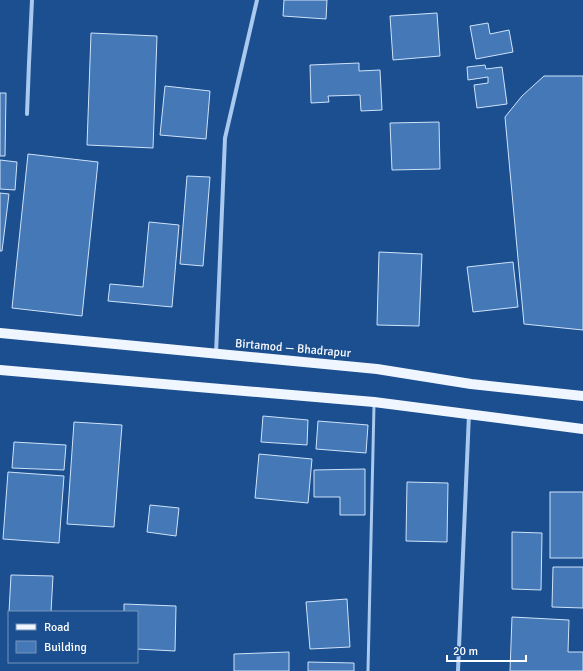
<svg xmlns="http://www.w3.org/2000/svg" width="583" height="671" viewBox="0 0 583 671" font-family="Signika,sans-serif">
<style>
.building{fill:#4478b7;stroke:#cfe3fa}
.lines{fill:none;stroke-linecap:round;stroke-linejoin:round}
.service{stroke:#a9c9ee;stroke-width:3}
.minor{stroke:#a9c9ee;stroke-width:4}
.primary{stroke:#f0f6ff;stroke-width:10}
.labels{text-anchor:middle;stroke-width:3;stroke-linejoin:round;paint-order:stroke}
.street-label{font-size:12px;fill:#fff;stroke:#1b4f8f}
</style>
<rect width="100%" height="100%" fill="#1b4f8f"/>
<g class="building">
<path d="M 284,0 L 327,0 L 326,19 L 283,16 Z"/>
<path d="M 437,13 L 440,56 L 393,60 L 390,16 Z"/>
<path d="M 488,23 L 490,34 L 509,30 L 513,52 L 476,59 L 470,26 Z"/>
<path d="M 91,33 L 157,36 L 153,148 L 87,145 Z"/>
<path d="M 359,63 L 359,71 L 380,70 L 382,110 L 361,111 L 360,95 L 328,96 L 329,102 L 311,103 L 310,65 Z"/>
<path d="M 485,65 L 486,69 L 502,67 L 507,104 L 477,108 L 474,85 L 488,83 L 488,77 L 468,80 L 467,67 Z"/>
<path d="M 544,76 L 583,76 L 583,330 L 524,324 L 505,117 L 522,96 Z"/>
<path d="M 165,86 L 210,91 L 206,139 L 160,135 Z"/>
<path d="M 0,93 L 6,93 L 5,156 L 0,156 Z"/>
<path d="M 439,122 L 440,169 L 392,170 L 390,123 Z"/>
<path d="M 28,154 L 98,162 L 82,316 L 12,308 Z"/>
<path d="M 0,160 L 17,162 L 15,190 L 0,189 Z"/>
<path d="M 187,176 L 210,177 L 203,266 L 180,264 Z"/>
<path d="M 0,193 L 9,194 L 2,251 L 0,251 Z"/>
<path d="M 149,222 L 179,225 L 172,307 L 108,301 L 110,284 L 143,287 Z"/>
<path d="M 379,252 L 422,254 L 419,326 L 377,325 Z"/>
<path d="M 513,262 L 518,307 L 473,312 L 467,267 Z"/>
<path d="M 263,416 L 308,420 L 307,445 L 261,442 Z"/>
<path d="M 318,421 L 368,425 L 366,453 L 316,449 Z"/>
<path d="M 74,422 L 122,425 L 114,527 L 67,524 Z"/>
<path d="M 14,442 L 66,445 L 64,470 L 12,468 Z"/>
<path d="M 259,454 L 312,459 L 308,503 L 255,498 Z"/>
<path d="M 365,469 L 365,515 L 340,515 L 340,497 L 314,497 L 314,470 Z"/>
<path d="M 8,472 L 64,476 L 59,543 L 3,539 Z"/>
<path d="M 407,482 L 448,483 L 447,542 L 406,541 Z"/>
<rect x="550" y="492" width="33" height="66"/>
<path d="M 150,505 L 179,508 L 176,536 L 147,532 Z"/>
<path d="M 512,532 L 542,533 L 541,590 L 512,589 Z"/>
<path d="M 553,567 L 583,567 L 583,608 L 552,607 Z"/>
<path d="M 11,575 L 53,576 L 51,612 L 9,612 Z"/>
<path d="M 347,599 L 350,647 L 310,649 L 306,602 Z"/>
<path d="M 124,604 L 176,606 L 175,651 L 137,649 L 137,612 L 124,612 Z"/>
<path d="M 512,617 L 569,620 L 568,652 L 583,652 L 583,671 L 510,671 Z"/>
<path d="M 289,652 L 289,671 L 234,671 L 234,654 Z"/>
<path d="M 308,662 L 354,663 L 354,671 L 308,671 Z"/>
</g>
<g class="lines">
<path class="service" d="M 368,671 L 374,405"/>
<g class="minor">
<path d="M 27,114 L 29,63 L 32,0"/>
<path d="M 216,354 L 225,138 L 257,0"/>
<path d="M 458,671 L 469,414"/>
</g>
<g class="primary">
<path d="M 0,333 L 377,369 L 471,384 L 583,396"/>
<path d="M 0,370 L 374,402 L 583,429"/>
</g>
</g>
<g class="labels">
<g class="street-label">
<text transform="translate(293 348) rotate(5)" y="4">Birtamod — Bhadrapur</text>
</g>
</g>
<rect x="8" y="611" width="130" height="52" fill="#1b4f8f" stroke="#7695bc"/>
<rect x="16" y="624" width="20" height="6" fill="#f0f6ff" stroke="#7695bc"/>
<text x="44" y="631" font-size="12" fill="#ffffff">Road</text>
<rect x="16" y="641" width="20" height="12" fill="#4478b7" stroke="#7695bc"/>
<text x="44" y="651" font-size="12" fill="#ffffff">Building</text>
<path d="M447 655v6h79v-6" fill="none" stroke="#ffffff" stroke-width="2"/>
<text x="453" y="655" font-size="12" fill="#ffffff" stroke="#1b4f8f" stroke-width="3" paint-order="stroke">20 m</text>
</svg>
